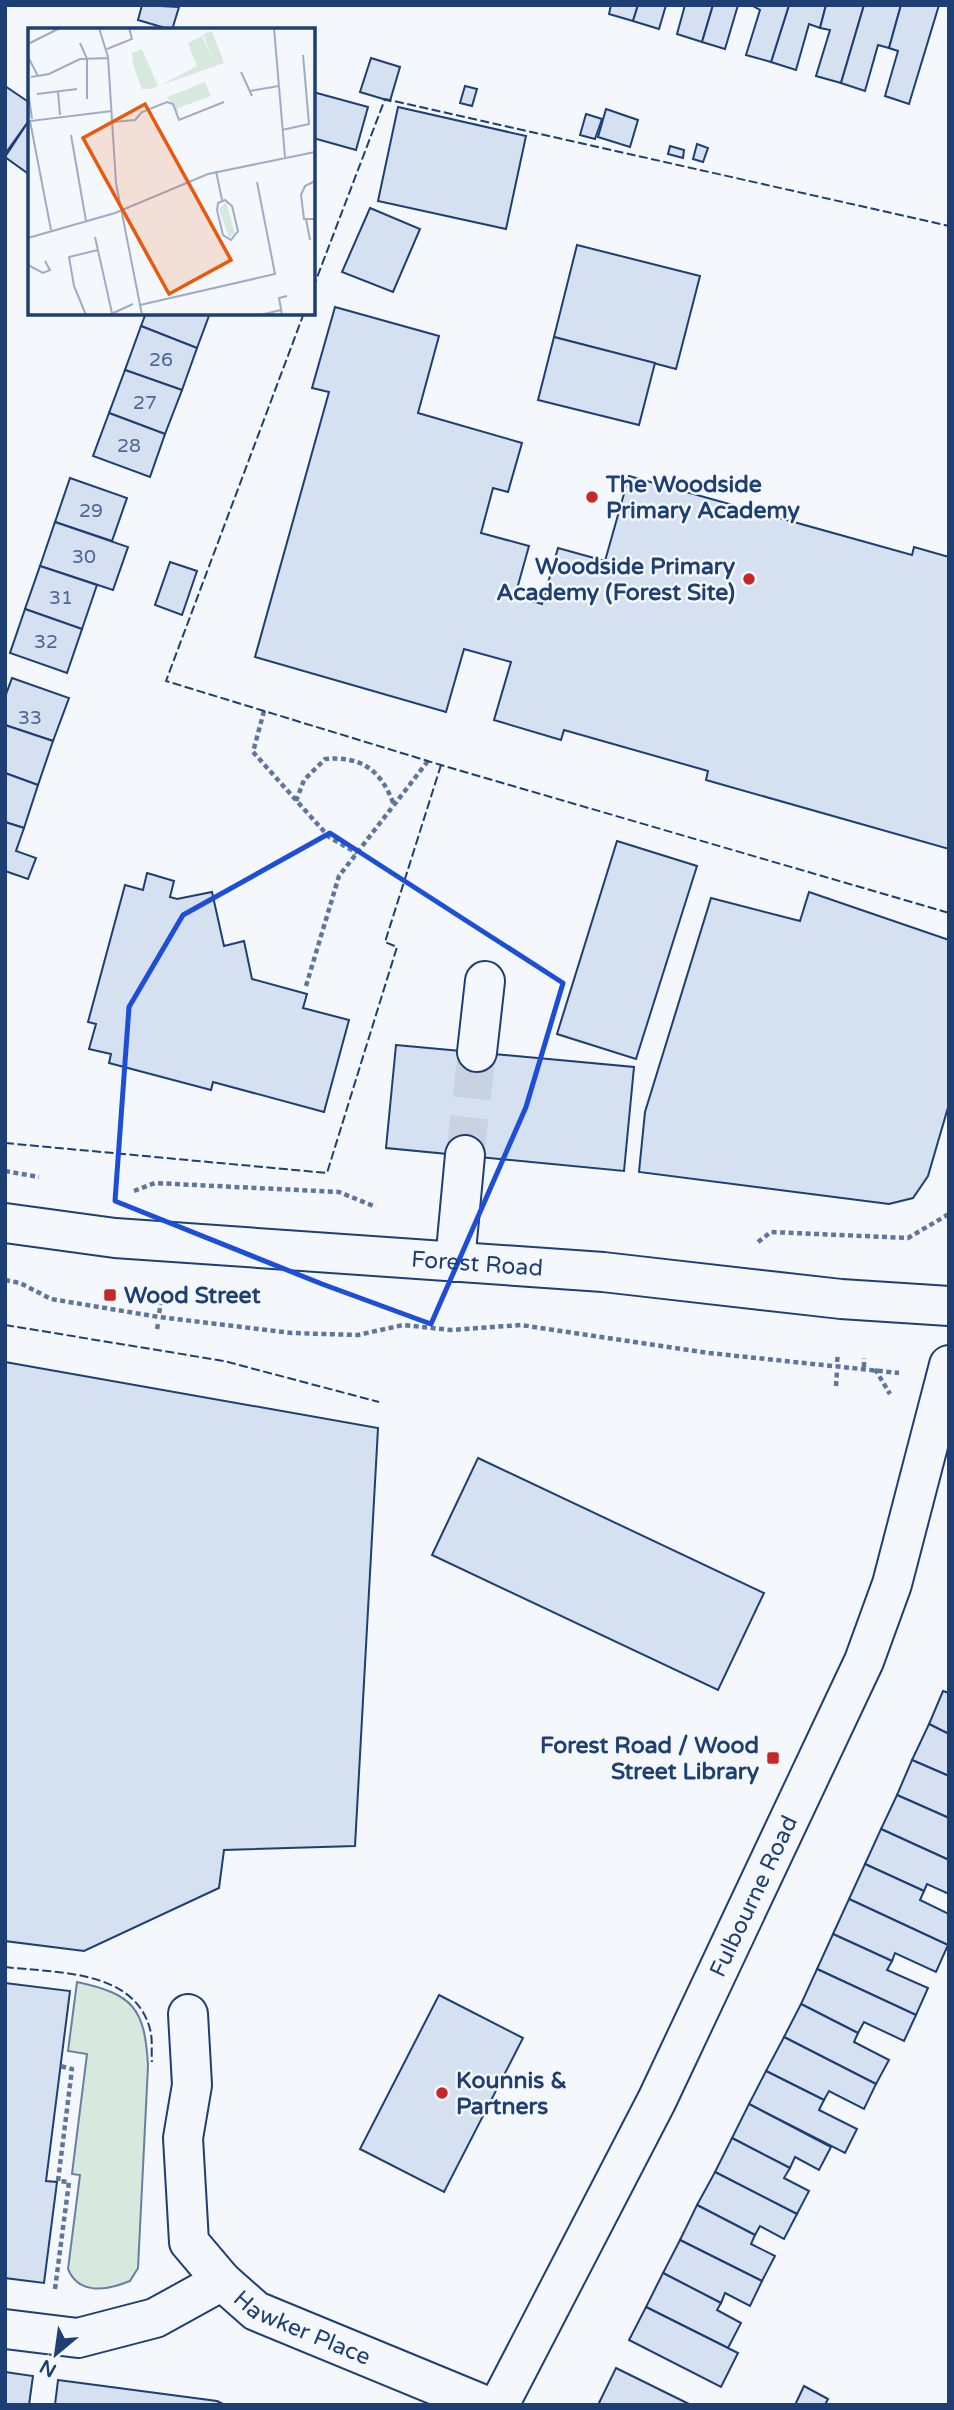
<svg xmlns="http://www.w3.org/2000/svg" width="954" height="2410" viewBox="0 0 954 2410" font-family="'Varela Round',sans-serif">
<style>
.green{fill:#d7e8df;stroke:#687fa3;stroke-width:2}
.building{fill:#d5e0f0;stroke:#1d3f73;stroke-width:2}
.lines{fill:none;stroke-linecap:round;stroke-linejoin:round}
.minor-tunnel{stroke:#c9d2e0;stroke-width:38;stroke-dasharray:38 19;stroke-linecap:butt}
.minor-casing{stroke:#1d3f73;stroke-width:42}
.major-casing{stroke:#1d3f73;stroke-width:42}
.path{stroke:#5e769c;stroke-width:4.5;stroke-dasharray:5 3.5;stroke-linecap:butt}
.minor{stroke:#f4f7fb;stroke-width:38}
.major{stroke:#f4f7fb;stroke-width:38}
.fence{stroke:#1d3f73;stroke-width:2;stroke-dasharray:9 3.5;stroke-linecap:butt}
.marked{fill:none;stroke:#1d4ed8;stroke-width:5;stroke-linejoin:round}
.poi-dot{fill:#c62828;stroke:#f4f7fb;stroke-width:2.5}
.labels{text-anchor:middle;stroke-width:5;stroke-linejoin:round;paint-order:stroke}
.number-label{font-size:19px;fill:#4b6792}
.poi-label{font-size:23px;font-weight:bold;fill:#1d3f73;stroke:#f4f7fb;text-anchor:start}
.street-label{font-size:23px;fill:#1d3f73;stroke:#f4f7fb}
.inset-road{fill:none;stroke:#9eadc5;stroke-width:2}
.view{fill:#e8590c;fill-opacity:0.15;stroke:#e8590c;stroke-width:3.5}
.inset-edge{fill:none;stroke:#1d3f73;stroke-width:3.5}
</style>
<rect width="100%" height="100%" fill="#f4f7fb"/>
<path class="green" d="M 77,1982 C 133,1994 145,2008 148,2066 L 138,2268 L 130,2281 C 108,2290 79,2296 68,2269 L 80,2175 L 72,2174 L 87,2054 L 68,2051 Z"/>
<g class="building">
<path d="M 142,5 L 179,7 L 172,30 L 138,20 Z"/>
<path d="M 611,5 L 638,5 L 633,21 L 609,14 Z"/>
<path d="M 638,5 L 666,5 L 659,29 L 633,21 Z"/>
<path d="M 685,5 L 713,5 L 702,42 L 677,34 Z"/>
<path d="M 713,5 L 738,5 L 725,49 L 702,42 Z"/>
<path d="M 789,5 L 826,5 L 820,28 L 809,24 L 796,70 L 771,62 Z"/>
<path d="M 789,5 L 771,62 L 746,55 L 760,10 L 751,5 Z"/>
<path d="M 826,5 L 864,5 L 841,83 L 816,76 L 830,30 L 820,28 Z"/>
<path d="M 864,5 L 901,5 L 889,48 L 878,45 L 865,91 L 841,83 Z"/>
<path d="M 901,5 L 939,5 L 909,104 L 885,96 L 898,51 L 889,48 Z"/>
<path d="M 371,58 L 400,67 L 390,101 L 360,92 Z"/>
<path d="M 5,86 L 30,103 L 30,119 L 5,154 Z"/>
<path d="M 465,86 L 477,89 L 472,106 L 460,103 Z"/>
<path d="M 313,92 L 368,107 L 356,150 L 313,138 Z"/>
<path d="M 398,107 L 526,136 L 506,229 L 378,201 Z"/>
<path d="M 606,109 L 638,120 L 630,147 L 598,137 Z"/>
<path d="M 586,114 L 602,119 L 595,139 L 580,135 Z"/>
<path d="M 30,119 L 30,175 L 5,157 Z"/>
<path d="M 697,144 L 708,148 L 703,162 L 693,159 Z"/>
<path d="M 670,146 L 684,150 L 683,158 L 668,154 Z"/>
<path d="M 370,208 L 420,229 L 393,292 L 342,272 Z"/>
<path d="M 577,245 L 700,276 L 676,369 L 554,337 Z"/>
<path d="M 335,307 L 439,336 L 418,413 L 522,443 L 508,492 L 493,488 L 481,533 L 529,546 L 515,596 L 542,604 L 558,548 L 605,561 L 629,476 L 912,555 L 914,547 L 949,557 L 949,849 L 706,780 L 708,771 L 564,730 L 561,740 L 494,720 L 511,662 L 464,649 L 446,712 L 255,657 L 329,392 L 312,388 Z"/>
<path d="M 146,313 L 210,313 L 197,348 L 141,326 Z"/>
<path d="M 141,326 L 197,348 L 182,390 L 125,370 Z"/>
<path d="M 554,337 L 655,363 L 639,425 L 538,400 Z"/>
<path d="M 125,370 L 182,390 L 165,434 L 109,413 Z"/>
<path d="M 109,413 L 165,434 L 150,477 L 93,456 Z"/>
<path d="M 70,478 L 127,498 L 112,541 L 55,522 Z"/>
<path d="M 55,522 L 128,547 L 113,590 L 40,566 Z"/>
<path d="M 170,562 L 197,571 L 182,615 L 155,605 Z"/>
<path d="M 40,566 L 97,585 L 82,629 L 25,609 Z"/>
<path d="M 25,609 L 82,629 L 67,673 L 10,653 Z"/>
<path d="M 12,678 L 69,698 L 53,741 L 5,725 L 5,697 Z"/>
<path d="M 5,725 L 53,741 L 38,785 L 5,773 Z"/>
<path d="M 5,773 L 38,785 L 24,828 L 5,822 Z"/>
<path d="M 5,822 L 24,828 L 16,851 L 36,858 L 28,879 L 5,871 Z"/>
<path d="M 617,841 L 697,866 L 636,1059 L 557,1034 Z"/>
<path d="M 147,873 L 174,881 L 170,897 L 177,899 L 212,892 L 224,946 L 244,941 L 252,979 L 307,994 L 303,1008 L 349,1020 L 324,1112 L 213,1082 L 211,1090 L 109,1063 L 111,1054 L 89,1049 L 96,1024 L 88,1022 L 125,885 L 143,890 Z"/>
<path d="M 809,892 L 949,940 L 949,1104 L 928,1176 L 913,1198 L 889,1204 L 639,1172 L 645,1112 L 711,898 L 800,921 Z"/>
<path d="M 396,1045 L 634,1067 L 624,1171 L 386,1148 Z"/>
<path d="M 5,1362 L 378,1428 L 355,1846 L 224,1850 L 219,1888 L 84,1951 L 5,1941 Z"/>
<path d="M 478,1458 L 764,1593 L 718,1690 L 432,1555 Z"/>
<path d="M 943,1691 L 949,1693 L 949,1734 L 929,1724 Z"/>
<path d="M 929,1724 L 949,1734 L 949,1776 L 912,1760 Z"/>
<path d="M 912,1760 L 949,1776 L 949,1818 L 897,1795 Z"/>
<path d="M 897,1795 L 949,1818 L 949,1860 L 881,1829 Z"/>
<path d="M 881,1829 L 949,1860 L 949,1894 L 927,1884 L 924,1891 L 865,1864 Z"/>
<path d="M 865,1864 L 924,1891 L 920,1900 L 949,1914 L 948,1945 L 849,1899 Z"/>
<path d="M 849,1899 L 948,1945 L 936,1972 L 895,1953 L 892,1961 L 833,1934 Z"/>
<path d="M 833,1934 L 892,1961 L 887,1970 L 928,1988 L 916,2015 L 817,1969 Z"/>
<path d="M 817,1969 L 916,2015 L 904,2041 L 864,2022 L 858,2033 L 801,2004 Z"/>
<path d="M 5,1983 L 70,1991 L 46,2181 L 57,2182 L 44,2283 L 5,2278 Z"/>
<path d="M 439,1995 L 523,2038 L 444,2192 L 360,2149 Z"/>
<path d="M 801,2004 L 858,2033 L 854,2042 L 889,2060 L 876,2084 L 784,2037 Z"/>
<path d="M 784,2037 L 876,2084 L 864,2109 L 829,2091 L 824,2100 L 766,2071 Z"/>
<path d="M 766,2071 L 824,2100 L 819,2110 L 857,2129 L 845,2153 L 749,2104 Z"/>
<path d="M 749,2104 L 831,2147 L 819,2170 L 795,2157 L 790,2168 L 732,2138 Z"/>
<path d="M 732,2138 L 790,2168 L 784,2178 L 809,2191 L 797,2214 L 715,2172 Z"/>
<path d="M 715,2172 L 797,2214 L 784,2239 L 760,2226 L 755,2235 L 697,2205 Z"/>
<path d="M 697,2205 L 755,2235 L 751,2244 L 775,2256 L 762,2281 L 680,2240 Z"/>
<path d="M 680,2240 L 762,2281 L 750,2306 L 725,2293 L 721,2303 L 663,2273 Z"/>
<path d="M 663,2273 L 721,2303 L 717,2310 L 741,2323 L 728,2348 L 646,2307 Z"/>
<path d="M 646,2307 L 738,2353 L 721,2387 L 629,2340 Z"/>
<path d="M 616,2368 L 691,2405 L 598,2405 Z"/>
<path d="M 5,2372 L 33,2376 L 29,2405 L 5,2405 Z"/>
<path d="M 58,2380 L 217,2401 L 225,2405 L 55,2405 Z"/>
<path d="M 804,2386 L 828,2399 L 825,2405 L 795,2405 Z"/>
</g>
<g class="lines">
<path class="minor-tunnel" d="M 465,1155 L 477,1052"/>
<g class="minor-casing">
<g id="minor">
<path d="M 477,1052 L 485,981"/>
<path d="M 455,1262 L 465,1155"/>
<path d="M 188,2014 L 192,2085 L 183,2138 L 189,2242 L 222,2281"/>
<path id="s1" d="M 5,2329 L 78,2338 L 155,2318 L 222,2281 L 256,2311 L 484,2405"/>
</g>
</g>
<g class="major-casing">
<g id="major">
<path id="s2" d="M 5,1223 L 115,1238 L 603,1272 L 841,1299 L 949,1306"/>
<path id="s3" d="M 499,2405 L 657,2100 L 864,1661 L 892,1584 L 949,1365"/>
</g>
</g>
<g class="path">
<path d="M 264,711 L 253,752 L 329,837 L 357,853"/>
<path d="M 296,801 L 304,780 L 325,759 C 362,756 381,770 394,805"/>
<path d="M 306,986 L 339,876 L 428,761"/>
<path d="M 5,1171 L 39,1177"/>
<path d="M 134,1191 L 155,1183 L 339,1192 L 376,1207"/>
<path d="M 758,1242 L 771,1232 L 908,1238 L 949,1214"/>
<path d="M 5,1280 L 20,1283 L 51,1299 L 159,1317 L 292,1333 L 358,1335 L 403,1325 L 451,1330 L 521,1325 L 709,1353 L 899,1373"/>
<path d="M 159,1313 L 161,1304"/>
<path d="M 157,1329 L 158,1324"/>
<path d="M 837,1362 L 838,1354"/>
<path d="M 864,1367 L 864,1358"/>
<path d="M 875,1369 L 890,1394"/>
<path d="M 836,1386 L 837,1371"/>
<path d="M 55,2289 L 69,2182 L 58,2181 L 72,2069 L 60,2066"/>
</g>
<use href="#minor" class="minor"/>
<use href="#major" class="major"/>
<g class="fence">
<path d="M 313,288 L 385,99 L 949,226"/>
<path d="M 304,313 L 166,681 L 441,765 L 949,913"/>
<path d="M 5,1143 L 327,1173 L 397,947 L 385,942 L 441,765"/>
<path d="M 5,1325 L 224,1361 L 379,1402"/>
<path d="M 5,1967 C 55,1973 134,1969 150,2029 C 153,2039 151,2052 152,2062"/>
</g>
</g>
<path class="marked" d="M 330,833 L 563,983 L 526,1107 L 431,1324 L 322,1284 L 115,1201 L 129,1007 L 183,915 Z"/>
<g class="poi-dot">
<circle cx="592" cy="497" r="7"/>
<circle cx="749" cy="579" r="7"/>
<rect x="103" y="1288" width="14" height="14" rx="3.5"/>
<rect x="766" y="1751" width="14" height="14" rx="3.5"/>
<circle cx="442" cy="2093" r="7"/>
</g>
<g class="labels">
<g class="number-label">
<text x="161" y="366">26</text>
<text x="145" y="409">27</text>
<text x="129" y="452">28</text>
<text x="91" y="517">29</text>
<text x="84" y="563">30</text>
<text x="61" y="604">31</text>
<text x="46" y="648">32</text>
<text x="30" y="724">33</text>
</g>
<g class="poi-label">
<text x="606" y="492">The Woodside<tspan x="606" dy="26">Primary Academy</tspan></text>
<text x="735" y="574" text-anchor="end">Woodside Primary<tspan x="735" dy="26">Academy (Forest Site)</tspan></text>
<text x="124" y="1303">Wood Street</text>
<text x="759" y="1753" text-anchor="end">Forest Road / Wood<tspan x="759" dy="26">Street Library</tspan></text>
<text x="456" y="2088">Kounnis &amp;<tspan x="456" dy="26">Partners</tspan></text>
</g>
<g class="street-label">
<text dy="8" stroke="none"><textPath href="#s2" startOffset="474">Forest Road</textPath></text>
<text dy="8" stroke="none"><textPath href="#s3" startOffset="569">Fulbourne Road</textPath></text>
<text dy="8" stroke="none"><textPath href="#s1" startOffset="324">Hawker Place</textPath></text>
</g>
</g>
<g transform="translate(28 28)">
<rect width="287" height="287" fill="#f4f7fb"/>
<path d="M 184,3 L 196,35 L 133,57 L 169,38 L 160,15 L 174,8 L 185,32 L 175,6 ZM 114,21 L 130,58 L 123,61 L 114,61 L 105,37 L 104,25 ZM 177,54 L 183,68 L 150,80 L 150,86 L 139,69 ZM 198,174 L 207,205 L 201,210 L 191,181 Z" fill="#d7e8df"/>
<path class="inset-road" d="M 71,0 L 80,29 L 88,155 L 114,287M 246,0 L 257,129M 52,15 L 59,31 L 59,71M 0,16 L 32,0M 79,21 L 104,11 L 101,0M 0,29 L 10,48M 213,44 L 224,68M 3,49 L 21,46 L 52,31 L 81,30M 0,63 L 4,91M 222,63 L 251,58M 30,64 L 32,87M 9,66 L 49,61M 85,94 L 107,92 L 114,84 L 139,74 L 145,76 L 151,92 L 196,74M 254,102 L 281,96 L 275,27M 43,107 L 58,193M 188,143 L 194,172M 287,153 L 277,158 L 273,167 L 276,191 L 287,191M 197,172 L 204,178 L 210,203 L 203,212 L 195,207 L 189,182 L 190,175 ZM 278,191 L 282,212M 23,202 L 2,93 L 84,83M 67,209 L 84,285M 0,210 L 87,185 L 180,146 L 287,124M 0,237 L 15,245 L 22,242 L 17,233M 112,277 L 247,246 L 229,154M 58,287 L 46,258 L 41,229 L 70,222M 81,287 L 105,276M 232,287 L 253,282M 254,287 L 251,270 L 259,268"/>
<path class="view" d="M 117,76 L 203,232 L 141,266 L 55,110 Z"/>
<rect width="287" height="287" class="inset-edge"/>
</g>
<rect width="954" height="2410" fill="none" stroke="#1d3f73" stroke-width="14"/>
<g transform="translate(56 2354) rotate(209)" stroke="#f4f7fb" stroke-width="5" paint-order="stroke">
<path d="M0-5L12 26L0 18L-12 26Z" fill="#1d3f73"/>
<text y="-10" font-size="19" font-weight="bold" text-anchor="middle" fill="#1d3f73">N</text>
</g>
</svg>
